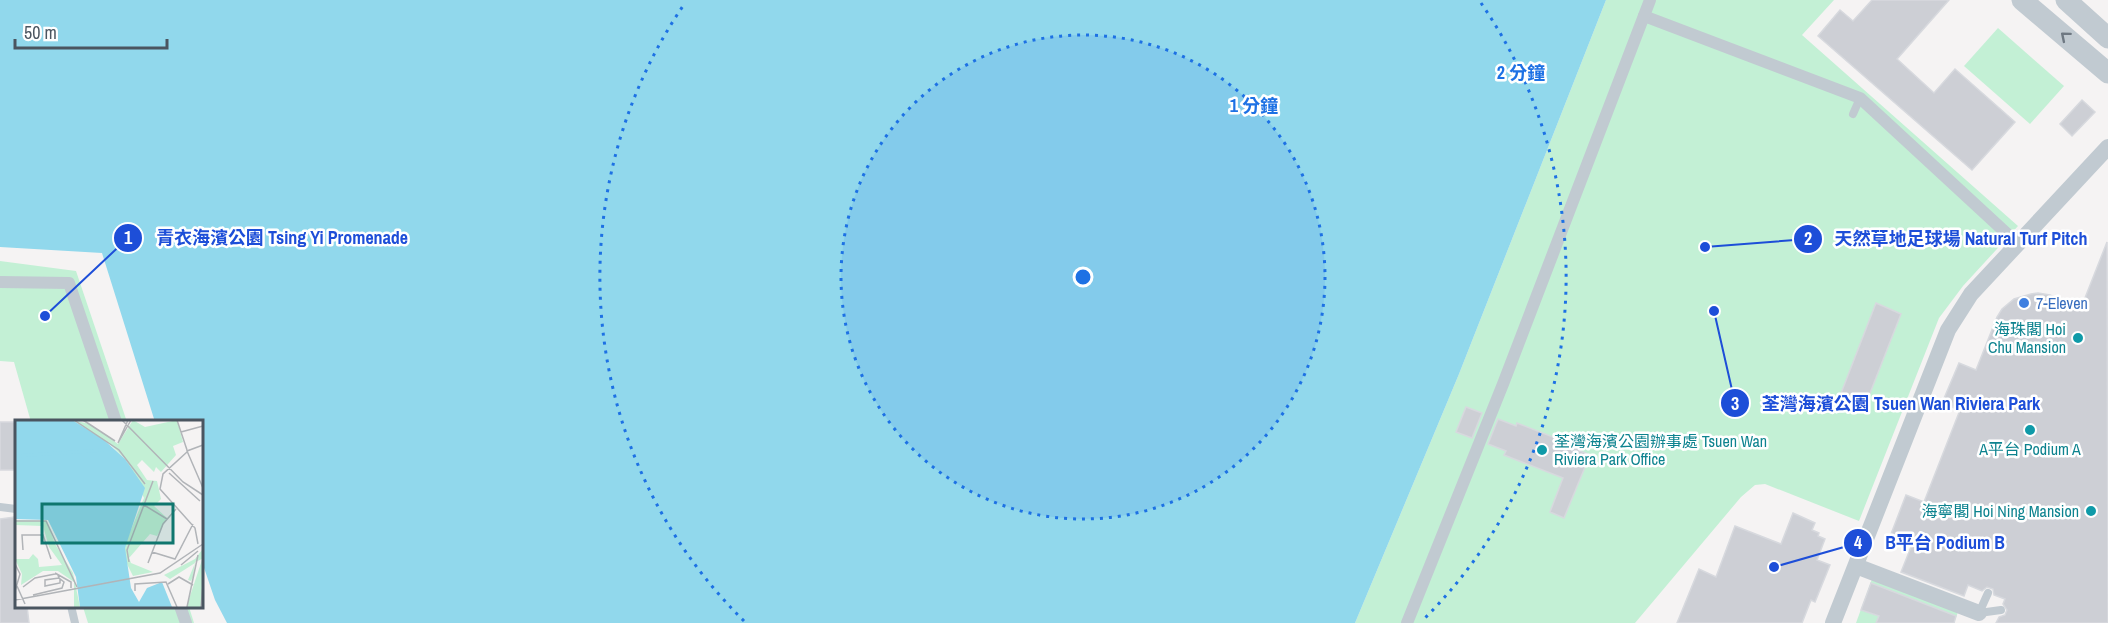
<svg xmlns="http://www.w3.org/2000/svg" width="2108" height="623" viewBox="0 0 2108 623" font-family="'Archivo Narrow','Noto Sans TC',sans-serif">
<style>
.green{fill:#c3f0d5}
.water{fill:#91d8ec}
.building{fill:#cdcfd5;stroke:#d7d9de;stroke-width:1.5}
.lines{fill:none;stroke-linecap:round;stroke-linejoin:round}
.service{stroke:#c1cad1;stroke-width:8}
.pedestrian{stroke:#c1cad1;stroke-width:12}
.minor{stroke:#c1cad1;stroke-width:16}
.tertiary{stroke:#c1cad1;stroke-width:21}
.oneway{stroke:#6e7882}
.ring{fill:none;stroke:#1d71e4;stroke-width:3;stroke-dasharray:3 6}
.shop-dot{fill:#3f7fe0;stroke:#fff;stroke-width:2}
.culture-dot{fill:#0f9aa8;stroke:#fff;stroke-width:2}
.labels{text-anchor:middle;stroke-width:5;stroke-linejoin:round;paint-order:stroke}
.shop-label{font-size:16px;fill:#366cbe;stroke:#fff;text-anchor:start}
.culture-label{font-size:16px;fill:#0d838f;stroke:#fff;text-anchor:end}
.inset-river{fill:none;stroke:#91d8ec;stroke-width:3}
.inset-road{fill:none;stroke:#b1b4b8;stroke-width:1.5}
.view{fill:#0f766e;fill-opacity:0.15;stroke:#0f766e;stroke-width:3}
.inset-edge{fill:none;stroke:#4a5560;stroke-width:3}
.centre{fill:#1d71e4;stroke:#fff;stroke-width:3}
.ring-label{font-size:18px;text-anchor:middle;font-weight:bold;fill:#1d71e4;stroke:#fff;stroke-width:5;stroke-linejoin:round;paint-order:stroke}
.leader{fill:none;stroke:#1d4ed8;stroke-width:2}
.callout-dot{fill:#1d4ed8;stroke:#fff;stroke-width:2}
.mark-label{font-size:18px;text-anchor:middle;font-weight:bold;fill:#fff}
.callout-label{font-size:18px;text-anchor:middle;font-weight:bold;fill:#1d4ed8;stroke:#fff;stroke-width:5;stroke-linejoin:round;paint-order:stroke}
</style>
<rect width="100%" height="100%" fill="#f5f3f3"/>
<g class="green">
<path d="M 1606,0 L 1834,0 L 1802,35 L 2018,226 L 1963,286 L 1939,318 L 1859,521 L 1765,484 L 1755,485 L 1741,497 L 1635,623 L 1355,623 L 1459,374 Z"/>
<path d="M 1998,28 L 2064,86 L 2030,124 L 1964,66 Z"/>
<path d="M 0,261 L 76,271 L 127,422 L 31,422 L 14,362 L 0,361 Z"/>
<path d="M 1872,579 L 1958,612 L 1954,623 L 1856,623 Z"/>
<path d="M 83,607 L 189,607 L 194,623 L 88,623 Z"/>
</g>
<path class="water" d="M 0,0 L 1606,0 L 1459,374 L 1355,623 L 227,623 L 215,600 L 201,559 L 201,422 L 155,422 L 102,253 L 0,247 Z"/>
<g class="building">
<path d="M 1872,0 L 1949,0 L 1897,59 L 1934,93 L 1955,69 L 2015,122 L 1972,170 L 1818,36 L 1840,10 L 1853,21 Z"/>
<path d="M 2082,100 L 2095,112 L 2072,136 L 2060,124 Z"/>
<path d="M 2107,242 L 2108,623 L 1996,623 L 1999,617 L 2005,615 L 2007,610 L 2003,604 L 2005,599 L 1994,595 L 1993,589 L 1987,587 L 1982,591 L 1968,585 L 1964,596 L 1901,572 L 1913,542 L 1891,534 L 1906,495 L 1924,502 L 1960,410 L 1942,403 L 1959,363 L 1976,370 L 1997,317 L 2002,309 L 2014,299 L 2031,294 L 2038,293 L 2050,295 L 2081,308 Z"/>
<path d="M 1876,303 L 1901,314 L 1863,411 L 1838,401 Z"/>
<path d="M 1466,407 L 1482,413 L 1472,438 L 1456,432 Z"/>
<path d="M 1498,419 L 1516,426 L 1517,423 L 1581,448 L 1580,451 L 1590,455 L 1564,518 L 1550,512 L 1563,478 L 1504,455 L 1506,451 L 1488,444 Z"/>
<rect x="0" y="422" width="16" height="48"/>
<path d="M 1793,513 L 1815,523 L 1812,530 L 1819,533 L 1818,536 L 1825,539 L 1817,560 L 1830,565 L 1815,602 L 1811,600 L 1802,623 L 1677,623 L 1699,569 L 1716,577 L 1735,526 L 1781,544 Z"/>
<path d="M 14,517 L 16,532 L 16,606 L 27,606 L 29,623 L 0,623 L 0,519 Z"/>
<path d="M 1871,583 L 1956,616 L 1954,623 L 1876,623 L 1879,616 L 1861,610 Z"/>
</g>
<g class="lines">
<g class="service">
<path d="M 1853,114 L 1860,98"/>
<path d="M 0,507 L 16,509"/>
<path d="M 1988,593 L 1979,613 L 2001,610"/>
<path d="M 71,606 L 75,623"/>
</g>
<g class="pedestrian">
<path d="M 1644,16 L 1860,98 L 2017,243"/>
<path d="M 0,282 L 69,283 L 116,422"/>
<path d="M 180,606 L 186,623"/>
<path d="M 1407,623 L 1503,384 L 1650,0"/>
</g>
<g class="minor">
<path d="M 1856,566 L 1979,613"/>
<path d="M 1833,623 L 1948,330 L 1971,294 L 2108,147"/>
</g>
<g class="tertiary">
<path d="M 2022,0 L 2108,73"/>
<path d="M 2066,0 L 2108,38"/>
</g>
</g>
<defs><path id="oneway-chevron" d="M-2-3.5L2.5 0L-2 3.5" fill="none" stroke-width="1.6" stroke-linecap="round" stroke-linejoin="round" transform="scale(1.5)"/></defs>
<use class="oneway" href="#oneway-chevron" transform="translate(2065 36) rotate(-140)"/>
<circle cx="1083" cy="277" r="242" fill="#1d71e4" fill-opacity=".12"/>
<g class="ring">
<circle cx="1083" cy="277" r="242"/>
<path d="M744 621A483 483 0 0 1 685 3M1481 3A483 483 0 0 1 1422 621"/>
</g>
<circle class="shop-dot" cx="2024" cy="303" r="6"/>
<g class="culture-dot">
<circle cx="2078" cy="338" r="6"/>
<circle cx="2030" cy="430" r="6"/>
<circle cx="1542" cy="450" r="6"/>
<circle cx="2091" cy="511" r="6"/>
</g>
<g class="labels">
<g class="shop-label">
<text x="2036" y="309">7-Eleven</text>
</g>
<g class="culture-label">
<text x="2066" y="335">海珠閣 Hoi<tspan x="2066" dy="18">Chu Mansion</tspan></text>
<text x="1554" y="447" text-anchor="start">荃灣海濱公園辦事處 Tsuen Wan<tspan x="1554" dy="18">Riviera Park Office</tspan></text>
<text x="2030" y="455" text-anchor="middle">A平台 Podium A</text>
<text x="2079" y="517">海寧閣 Hoi Ning Mansion</text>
</g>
</g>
<g transform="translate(15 420)">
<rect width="188" height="188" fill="#f5f3f3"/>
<path d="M 57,0 L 75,4 L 103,24 L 118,0 L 130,7 L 162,0 L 168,22 L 158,26 L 161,35 L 146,52 L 141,47 L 139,52 L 127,40 L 122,45 L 132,60 L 142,61 L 146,79 L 139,86 L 152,98 L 142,116 L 135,114 L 114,138 L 116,143 L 138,152 L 118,156 L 110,140 L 110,124 L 129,78 L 111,40 L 95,24 ZM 0,100 L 32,101 L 40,124 L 58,153 L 65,187 L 59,187 L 59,162 L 43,151 L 28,151 L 6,165 L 7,154 L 0,139 L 14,139 L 18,134 L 23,139 L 24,147 L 47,145 L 34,127 L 28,106 L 0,105 ZM 187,130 L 187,139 L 180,142 L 178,157 L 176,161 L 173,160 L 180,143 L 155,159 L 149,155 L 180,139 ZM 187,140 L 187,187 L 173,187 L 173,182 Z" fill="#c3f0d5"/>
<path d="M 0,0 L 57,0 L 88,19 L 110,39 L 130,68 L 110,128 L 116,168 L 124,182 L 132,168 L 147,162 L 157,187 L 65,187 L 61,157 L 33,100 L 0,99 Z" fill="#91d8ec"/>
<path class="inset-river" d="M 0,36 L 90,30"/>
<path class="inset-road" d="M 59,0 L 104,30 L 130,64M 68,0 L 100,21M 107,0 L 168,62 L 188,75M 113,0 L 103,23 L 116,0M 162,0 L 172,30M 166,12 L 188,6M 188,25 L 172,31 L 188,68M 172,32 L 148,54 L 145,69 L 180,108 L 183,124M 154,53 L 185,81M 129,85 L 152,99M 0,101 L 31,101 L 62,167M 8,130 L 7,115 L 28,115 L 36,139M 137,132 L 160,139 L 178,104M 114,142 L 112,130 L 138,61M 133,143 L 148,104 L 161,89M 0,144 L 5,154 L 0,171M 166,145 L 183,131M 40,153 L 56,162 L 56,168M 153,164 L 164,157 L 178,165M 2,166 L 10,184M 8,167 L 20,158 L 40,154 L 42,154 L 43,155 L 44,158 L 45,159 L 45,163 L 30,166 L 30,160 L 44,158 L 49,162 L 47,168 L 18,175M 120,171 L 120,164 L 151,162 L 162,187M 0,180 L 145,153 L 188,124M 172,187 L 183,135M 186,187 L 188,165"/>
<path class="view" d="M 27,84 L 158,84 L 158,123 L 27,123 Z"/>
<rect width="188" height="188" class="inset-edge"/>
</g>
<circle cx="1083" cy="277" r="9" class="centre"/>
<g class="ring-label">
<text x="1521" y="79">2 分鐘</text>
<text x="1254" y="112">1 分鐘</text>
</g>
<path class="leader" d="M45 316L128 238M1705 247L1808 239M1714 311L1735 403M1774 567L1858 543"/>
<g class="callout-dot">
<circle cx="45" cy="316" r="6"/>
<circle cx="1705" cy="247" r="6"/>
<circle cx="1714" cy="311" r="6"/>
<circle cx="1774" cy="567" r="6"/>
<circle cx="128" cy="238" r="15"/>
<circle cx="1808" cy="239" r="15"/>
<circle cx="1735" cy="403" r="15"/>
<circle cx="1858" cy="543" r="15"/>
</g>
<g class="mark-label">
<text x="128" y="244">1</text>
<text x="1808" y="245">2</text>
<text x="1735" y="410">3</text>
<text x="1858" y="549">4</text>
</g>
<g class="callout-label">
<text x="282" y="244">青衣海濱公園 Tsing Yi Promenade</text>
<text x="1961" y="245">天然草地足球場 Natural Turf Pitch</text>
<text x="1901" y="410">荃灣海濱公園 Tsuen Wan Riviera Park</text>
<text x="1945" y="549">B平台 Podium B</text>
</g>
<path d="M15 39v9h152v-9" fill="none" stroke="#4a5560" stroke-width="3"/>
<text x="24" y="39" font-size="18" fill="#4a5560" stroke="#ffffff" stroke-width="4.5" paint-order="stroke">50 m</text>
</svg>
